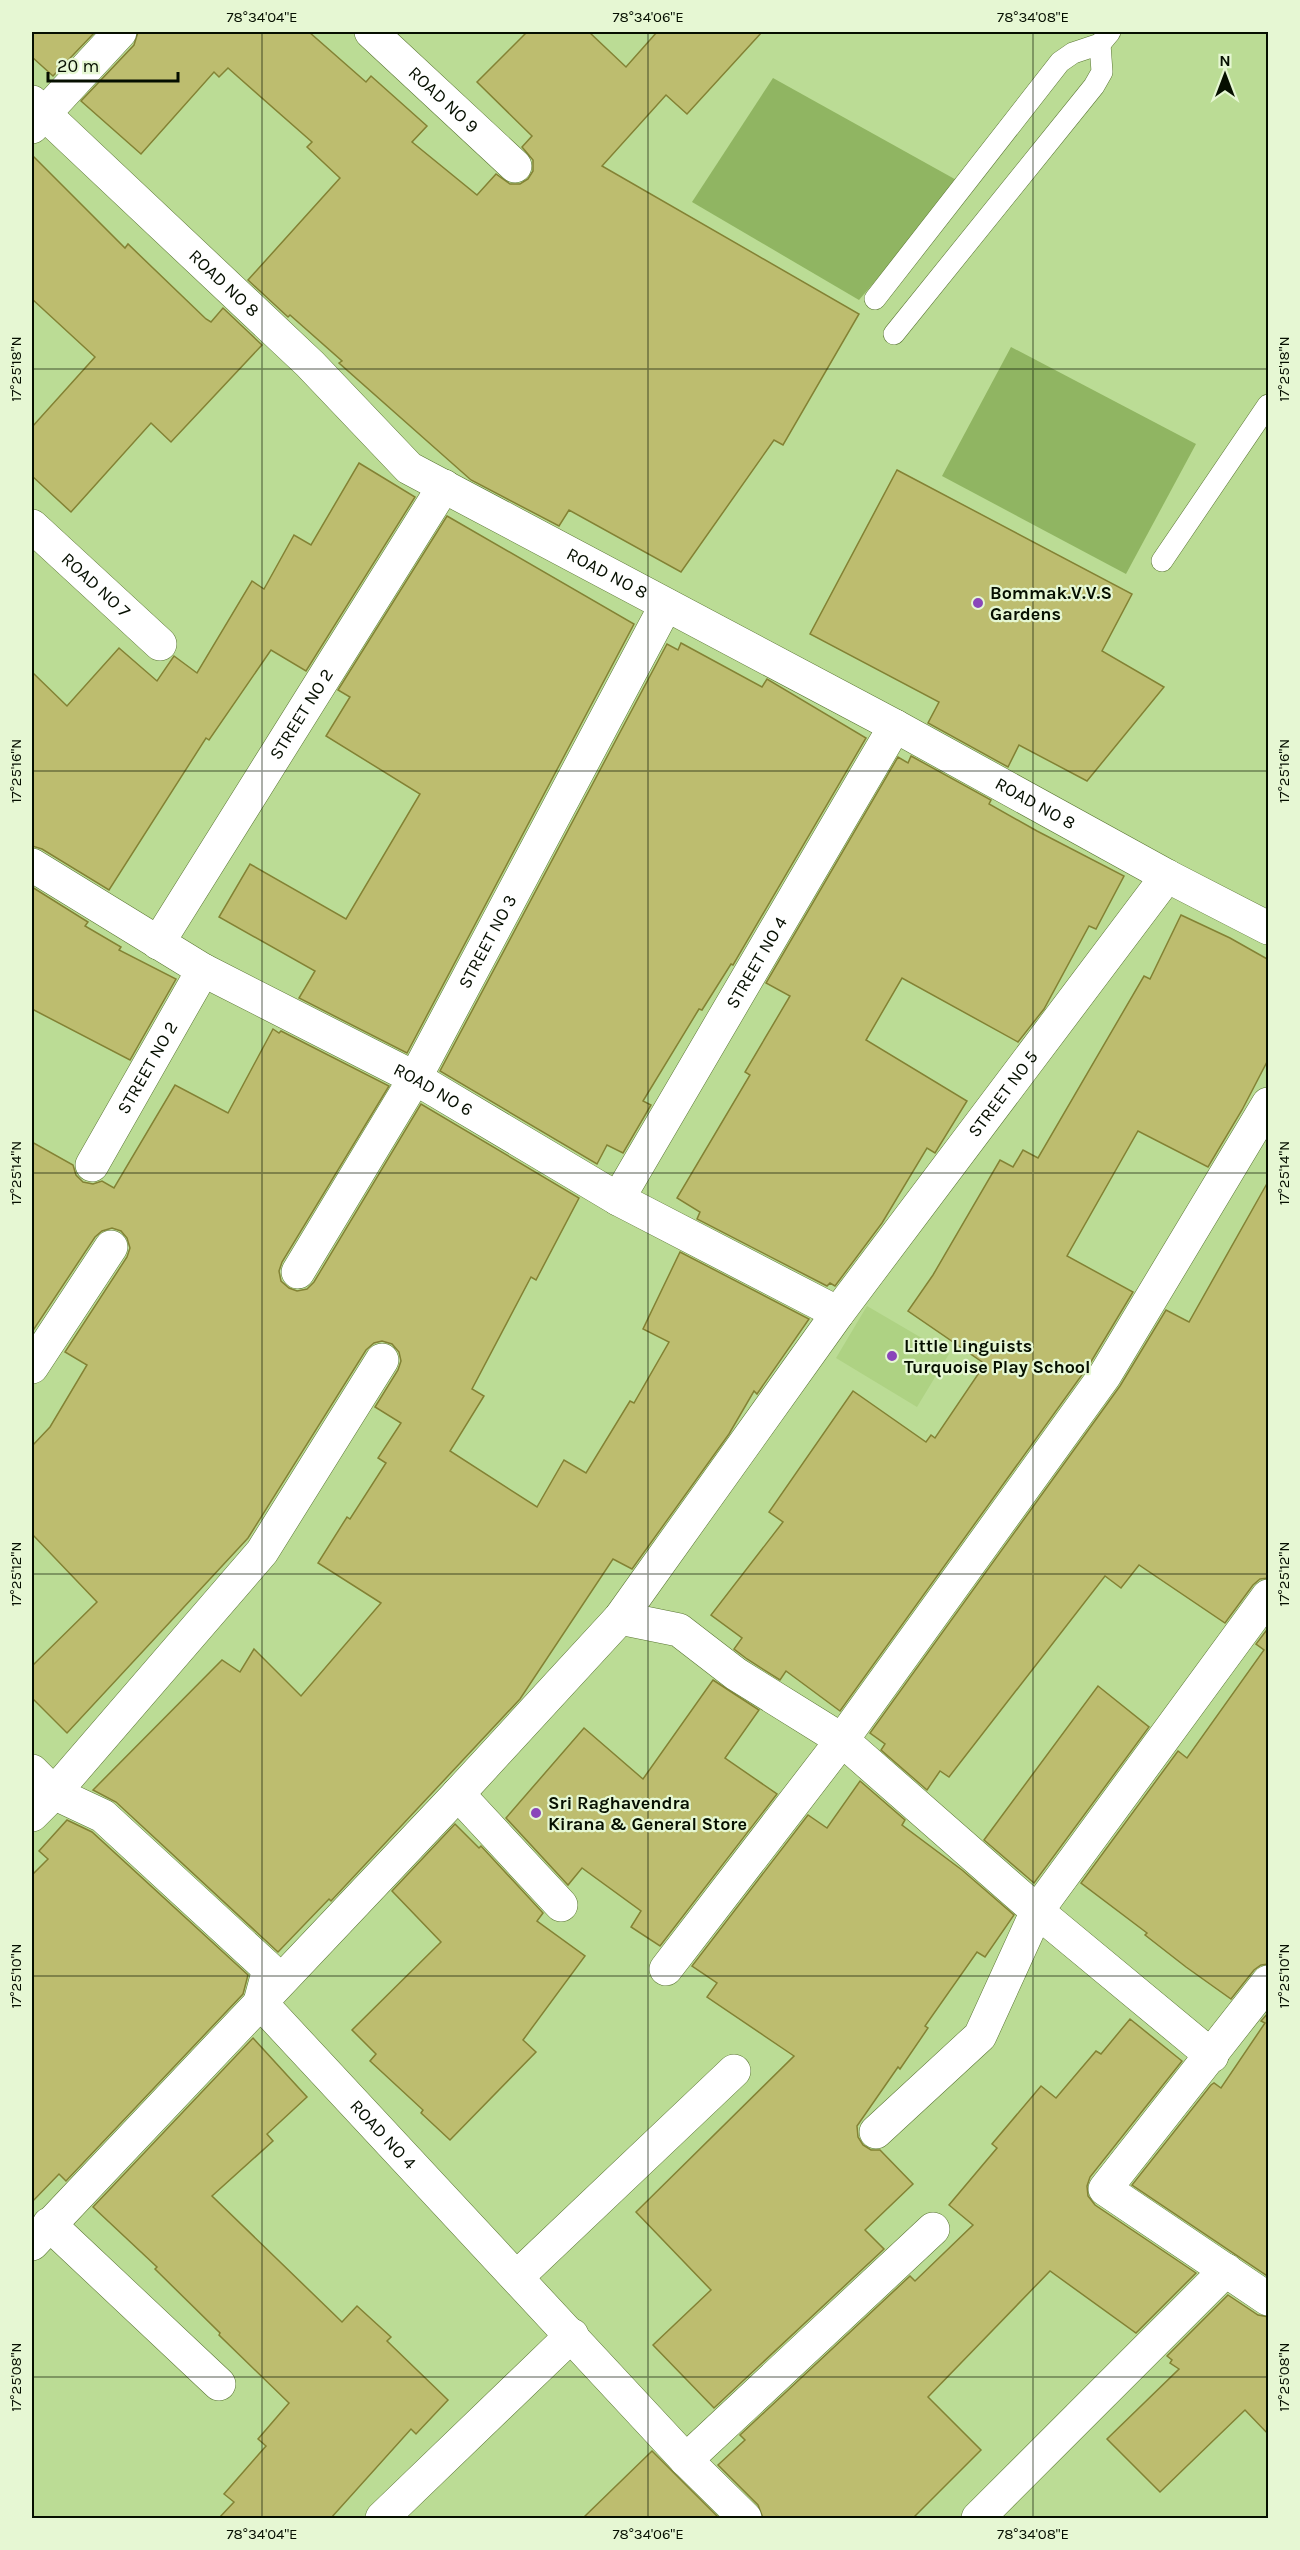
<svg xmlns="http://www.w3.org/2000/svg" width="1300" height="2550" viewBox="0 0 1300 2550" font-family="Karla,sans-serif">
<style>
.built{fill:#aed283}
.green{fill:#90b562}
.building{fill:#bdbd6f;stroke:#838234;stroke-width:1.5}
.lines{fill:none;stroke-linecap:round;stroke-linejoin:round}
.service-casing{stroke:#5a7633;stroke-width:22}
.minor-casing{stroke:#5a7633;stroke-width:34}
.service{stroke:#fff;stroke-width:21}
.minor{stroke:#fff;stroke-width:33}
.ticks{fill:none;stroke:#060f00;stroke-width:1.5;stroke-opacity:0.45}
.poi-dot{fill:#8a46ba;stroke:#e6f7d3;stroke-width:2}
.labels{text-anchor:middle;stroke-width:4.5;stroke-linejoin:round;paint-order:stroke}
.street-label{font-size:18px;fill:#060f00;stroke:#e6f7d3}
.poi-label{font-size:18px;font-weight:bold;fill:#060f00;stroke:#e6f7d3;text-anchor:start}
.neatline{fill:none;stroke:#060f00;stroke-width:2}
.ticks-label{font-size:15px;text-anchor:middle;fill:#060f00}
</style>
<rect width="100%" height="100%" fill="#bbdc95"/>
<path class="built" d="M 867,1306 L 949,1354 L 917,1407 L 836,1358 Z"/>
<g class="green">
<path d="M 773,78 L 960,182 L 859,300 L 692,202 Z"/>
<path d="M 1011,347 L 1196,444 L 1126,574 L 942,476 Z"/>
</g>
<g class="building">
<path d="M 32,32 L 95,32 L 53,76 L 32,57 Z"/>
<path d="M 138,32 L 309,32 L 366,82 L 371,76 L 427,126 L 412,142 L 477,195 L 496,174 L 510,184 L 520,184 L 528,179 L 533,171 L 533,160 L 522,147 L 532,136 L 477,82 L 527,32 L 589,32 L 626,67 L 657,32 L 762,32 L 687,114 L 666,95 L 602,166 L 859,314 L 783,445 L 774,440 L 681,572 L 569,510 L 559,526 L 471,480 L 339,363 L 342,361 L 290,315 L 288,317 L 248,280 L 340,178 L 307,147 L 312,142 L 228,68 L 219,77 L 214,72 L 141,154 L 81,101 L 134,45 Z"/>
<path d="M 32,155 L 125,248 L 128,244 L 206,319 L 211,322 L 223,308 L 262,345 L 171,442 L 151,423 L 71,512 L 32,476 L 32,427 L 95,357 L 32,299 Z"/>
<path d="M 359,463 L 415,497 L 306,671 L 271,650 L 209,740 L 206,738 L 109,890 L 42,849 L 32,846 L 32,672 L 67,706 L 119,648 L 157,681 L 174,656 L 197,673 L 252,581 L 264,589 L 294,535 L 311,545 Z"/>
<path d="M 897,470 L 1132,594 L 1102,651 L 1164,687 L 1087,781 L 1019,745 L 1008,767 L 928,723 L 939,702 L 810,634 Z"/>
<path d="M 447,516 L 634,624 L 407,1053 L 299,998 L 315,971 L 219,917 L 250,864 L 346,919 L 420,794 L 326,736 L 350,697 L 338,690 Z"/>
<path d="M 681,643 L 762,687 L 767,679 L 866,738 L 733,965 L 731,964 L 702,1010 L 699,1009 L 643,1101 L 651,1105 L 623,1153 L 607,1145 L 597,1164 L 440,1071 L 667,644 L 678,650 Z"/>
<path d="M 911,756 L 991,800 L 989,804 L 1037,831 L 1124,876 L 1096,929 L 1089,926 L 1044,1009 L 1018,1042 L 902,978 L 866,1040 L 967,1101 L 935,1153 L 927,1148 L 882,1223 L 835,1286 L 830,1283 L 827,1286 L 697,1219 L 700,1212 L 677,1198 L 750,1075 L 745,1072 L 790,996 L 766,983 L 898,757 L 908,763 Z"/>
<path d="M 32,887 L 88,922 L 85,926 L 121,947 L 119,950 L 176,979 L 130,1060 L 32,1009 Z"/>
<path d="M 1181,915 L 1230,938 L 1269,960 L 1269,1058 L 1242,1110 L 1208,1167 L 1138,1131 L 1067,1256 L 1133,1292 L 1089,1365 L 840,1711 L 786,1671 L 780,1680 L 747,1659 L 734,1649 L 742,1638 L 711,1615 L 783,1522 L 769,1512 L 853,1391 L 926,1442 L 931,1435 L 935,1438 L 985,1364 L 908,1311 L 933,1275 L 1000,1160 L 1013,1167 L 1023,1150 L 1038,1158 L 1144,976 L 1150,979 Z"/>
<path d="M 273,1029 L 279,1033 L 281,1031 L 389,1086 L 282,1262 L 279,1271 L 281,1281 L 289,1288 L 297,1291 L 307,1289 L 314,1282 L 421,1104 L 579,1198 L 536,1280 L 531,1277 L 472,1389 L 484,1396 L 450,1451 L 537,1507 L 564,1460 L 586,1473 L 630,1401 L 634,1403 L 669,1342 L 643,1329 L 680,1252 L 809,1319 L 757,1394 L 754,1391 L 729,1434 L 632,1569 L 613,1559 L 520,1699 L 331,1901 L 329,1899 L 278,1952 L 116,1802 L 93,1790 L 222,1660 L 240,1672 L 254,1649 L 301,1696 L 381,1603 L 318,1563 L 347,1517 L 350,1519 L 386,1463 L 378,1458 L 401,1423 L 375,1407 L 398,1370 L 401,1361 L 399,1352 L 392,1344 L 382,1341 L 374,1343 L 366,1350 L 248,1538 L 67,1733 L 32,1698 L 32,1666 L 97,1602 L 32,1534 L 32,1446 L 50,1427 L 87,1365 L 65,1352 L 127,1257 L 130,1248 L 127,1238 L 121,1231 L 112,1228 L 102,1231 L 95,1237 L 32,1332 L 32,1142 L 73,1165 L 76,1175 L 83,1182 L 93,1184 L 102,1181 L 114,1188 L 175,1085 L 228,1113 Z"/>
<path d="M 1269,1180 L 1269,1578 L 1260,1579 L 1253,1585 L 1225,1623 L 1139,1565 L 1121,1588 L 1105,1576 L 949,1777 L 940,1771 L 927,1790 L 881,1750 L 885,1744 L 870,1733 L 1120,1386 L 1166,1310 L 1189,1322 Z"/>
<path d="M 1269,1627 L 1269,1964 L 1261,1965 L 1254,1970 L 1231,1999 L 1186,1967 L 1145,1935 L 1147,1933 L 1081,1883 L 1178,1751 L 1187,1758 L 1264,1650 L 1256,1644 Z"/>
<path d="M 713,1680 L 759,1710 L 725,1758 L 777,1794 L 660,1946 L 631,1927 L 641,1911 L 582,1868 L 568,1885 L 506,1818 L 584,1728 L 643,1779 Z"/>
<path d="M 1098,1686 L 1149,1727 L 1034,1883 L 984,1840 Z"/>
<path d="M 860,1781 L 905,1820 L 902,1825 L 962,1870 L 1014,1915 L 985,1957 L 977,1952 L 925,2026 L 928,2028 L 900,2069 L 898,2067 L 857,2126 L 858,2137 L 863,2145 L 871,2150 L 880,2150 L 913,2184 L 865,2230 L 884,2249 L 714,2408 L 653,2345 L 711,2290 L 636,2212 L 794,2056 L 707,1997 L 717,1983 L 692,1966 L 808,1815 L 827,1828 Z"/>
<path d="M 67,1820 L 92,1832 L 248,1975 L 243,1994 L 66,2181 L 59,2174 L 32,2202 L 32,1875 L 48,1859 L 39,1851 Z"/>
<path d="M 455,1824 L 479,1848 L 481,1846 L 543,1913 L 537,1921 L 585,1956 L 523,2040 L 536,2052 L 450,2140 L 421,2113 L 423,2110 L 370,2061 L 376,2054 L 352,2030 L 441,1942 L 392,1891 Z"/>
<path d="M 1269,2012 L 1269,2277 L 1132,2185 L 1211,2085 L 1214,2083 L 1221,2088 L 1265,2023 L 1261,2021 Z"/>
<path d="M 1130,2019 L 1182,2061 L 1090,2177 L 1087,2186 L 1088,2196 L 1095,2205 L 1196,2273 L 1136,2333 L 1050,2271 L 928,2397 L 981,2450 L 913,2518 L 763,2518 L 758,2505 L 718,2465 L 745,2440 L 740,2435 L 910,2276 L 915,2281 L 973,2225 L 949,2205 L 997,2148 L 992,2144 L 1041,2086 L 1056,2098 L 1096,2051 L 1101,2054 Z"/>
<path d="M 253,2038 L 307,2097 L 267,2134 L 273,2141 L 212,2196 L 342,2322 L 357,2306 L 391,2337 L 387,2341 L 448,2400 L 416,2434 L 411,2429 L 331,2518 L 219,2518 L 234,2502 L 224,2494 L 266,2446 L 258,2439 L 289,2403 L 219,2335 L 220,2333 L 155,2269 L 157,2267 L 93,2207 Z"/>
<path d="M 1228,2295 L 1258,2315 L 1269,2317 L 1269,2435 L 1245,2410 L 1160,2492 L 1107,2439 L 1179,2369 L 1170,2363 L 1172,2360 L 1167,2356 Z"/>
<path d="M 652,2451 L 719,2518 L 583,2518 Z"/>
</g>
<g class="lines">
<g class="service-casing">
<g id="service">
<path d="M 875,299 L 1060,62 L 1073,53 L 1100,44 L 1110,32"/>
<path d="M 894,334 L 1094,86 L 1102,72 L 1100,44"/>
<path d="M 1162,561 L 1268,405"/>
</g>
</g>
<g class="minor-casing">
<g id="minor">
<path id="s1" d="M 371,32 L 515,166"/>
<path id="s2" d="M 32,102 L 310,364 L 409,468 L 895,726 L 1167,876 L 1268,928"/>
<path d="M 32,127 L 120,32"/>
<path id="s3" d="M 32,526 L 160,644"/>
<path id="s4" d="M 32,865 L 203,970 L 415,1078 L 618,1199 L 838,1313"/>
<path id="s5" d="M 158,943 L 444,486"/>
<path id="s6" d="M 92,1165 L 203,970"/>
<path id="s7" d="M 618,1199 L 895,726"/>
<path id="s8" d="M 298,1272 L 415,1078 L 666,605"/>
<path d="M 32,1367 L 111,1247"/>
<path d="M 620,1618 L 679,1630 L 736,1674 L 842,1740 L 1037,1911 L 1212,2056"/>
<path id="s9" d="M 32,1771 L 54,1793 L 103,1816 L 269,1969 L 260,2002 L 686,2460 L 745,2518"/>
<path d="M 458,1794 L 561,1905"/>
<path d="M 32,1815 L 54,1793 L 262,1552 L 382,1360"/>
<path d="M 666,1969 L 842,1740 L 1105,1375 L 1268,1104"/>
<path d="M 1268,1982 L 1105,2189 L 1268,2299"/>
<path d="M 876,2132 L 980,2036 L 1037,1911 L 1268,1596"/>
<path d="M 49,2224 L 219,2384"/>
<path id="s10" d="M 32,2244 L 458,1794 L 620,1618 L 838,1313 L 1167,876"/>
<path d="M 517,2277 L 734,2071"/>
<path d="M 686,2460 L 933,2229"/>
<path d="M 382,2518 L 572,2335"/>
<path d="M 978,2518 L 1226,2270"/>
</g>
</g>
<use href="#service" class="service"/>
<use href="#minor" class="minor"/>
</g>
<path class="ticks" d="M 262,32 L 262,2518M 648,32 L 648,2518M 1033,32 L 1033,2518M 32,369 L 1268,369M 32,771 L 1268,771M 32,1173 L 1268,1173M 32,1574 L 1268,1574M 32,1976 L 1268,1976M 32,2377 L 1268,2377"/>
<g class="poi-dot">
<circle cx="978" cy="603" r="6"/>
<circle cx="892" cy="1356" r="6"/>
<circle cx="536" cy="1813" r="6"/>
</g>
<g class="labels">
<g class="street-label">
<text dy="6" stroke="none"><textPath href="#s1" startOffset="99">ROAD NO 9</textPath></text>
<text dy="6" stroke="none"><textPath href="#s2" startOffset="264">ROAD NO 8</textPath></text>
<text dy="6" stroke="none"><textPath href="#s2" startOffset="750">ROAD NO 8</textPath></text>
<text dy="6" stroke="none"><textPath href="#s3" startOffset="87">ROAD NO 7</textPath></text>
<text dy="6" stroke="none"><textPath href="#s5" startOffset="270">STREET NO 2</textPath></text>
<text dy="6" stroke="none"><textPath href="#s2" startOffset="1236">ROAD NO 8</textPath></text>
<text dy="6" stroke="none"><textPath href="#s8" startOffset="381">STREET NO 3</textPath></text>
<text dy="6" stroke="none"><textPath href="#s7" startOffset="274">STREET NO 4</textPath></text>
<text dy="6" stroke="none"><textPath href="#s6" startOffset="112">STREET NO 2</textPath></text>
<text dy="6" stroke="none"><textPath href="#s4" startOffset="460">ROAD NO 6</textPath></text>
<text dy="6" stroke="none"><textPath href="#s10" startOffset="1508">STREET NO 5</textPath></text>
<text dy="6" stroke="none"><textPath href="#s9" startOffset="526">ROAD NO 4</textPath></text>
</g>
<g class="poi-label">
<text x="990" y="599">Bommak.V.V.S<tspan x="990" dy="21">Gardens</tspan></text>
<text x="904" y="1352">Little Linguists<tspan x="904" dy="21">Turquoise Play School</tspan></text>
<text x="548" y="1809">Sri Raghavendra<tspan x="548" dy="21">Kirana &amp; General Store</tspan></text>
</g>
</g>
<rect width="1300" height="2550" fill="none" stroke="#e6f7d3" stroke-width="66"/>
<g transform="translate(1225 75)" stroke="#e6f7d3" stroke-width="4.5" paint-order="stroke">
<path d="M0-4.5L10 22L0 15L-10 22Z" fill="#060f00"/>
<text y="-9" font-size="16" font-weight="bold" text-anchor="middle" fill="#060f00">N</text>
</g>
<path d="M48 72v9h130v-9" fill="none" stroke="#060f00" stroke-width="3"/>
<text x="57" y="72" font-size="18" fill="#060f00" stroke="#e6f7d3" stroke-width="4.5" paint-order="stroke">20 m</text>
<rect x="33" y="33" width="1234" height="2484" class="neatline"/>
<g class="ticks-label">
<text x="262" y="22">78°34'04"E</text>
<text x="648" y="22">78°34'06"E</text>
<text x="1033" y="22">78°34'08"E</text>
<text transform="translate(16 369) rotate(-90)" y="5">17°25'18"N</text>
<text transform="translate(1284 369) rotate(-90)" y="5">17°25'18"N</text>
<text transform="translate(16 771) rotate(-90)" y="5">17°25'16"N</text>
<text transform="translate(1284 771) rotate(-90)" y="5">17°25'16"N</text>
<text transform="translate(16 1173) rotate(-90)" y="5">17°25'14"N</text>
<text transform="translate(1284 1173) rotate(-90)" y="5">17°25'14"N</text>
<text transform="translate(16 1574) rotate(-90)" y="5">17°25'12"N</text>
<text transform="translate(1284 1574) rotate(-90)" y="5">17°25'12"N</text>
<text transform="translate(16 1976) rotate(-90)" y="5">17°25'10"N</text>
<text transform="translate(1284 1976) rotate(-90)" y="5">17°25'10"N</text>
<text transform="translate(16 2377) rotate(-90)" y="5">17°25'08"N</text>
<text transform="translate(1284 2377) rotate(-90)" y="5">17°25'08"N</text>
<text x="262" y="2539">78°34'04"E</text>
<text x="648" y="2539">78°34'06"E</text>
<text x="1033" y="2539">78°34'08"E</text>
</g>
</svg>
